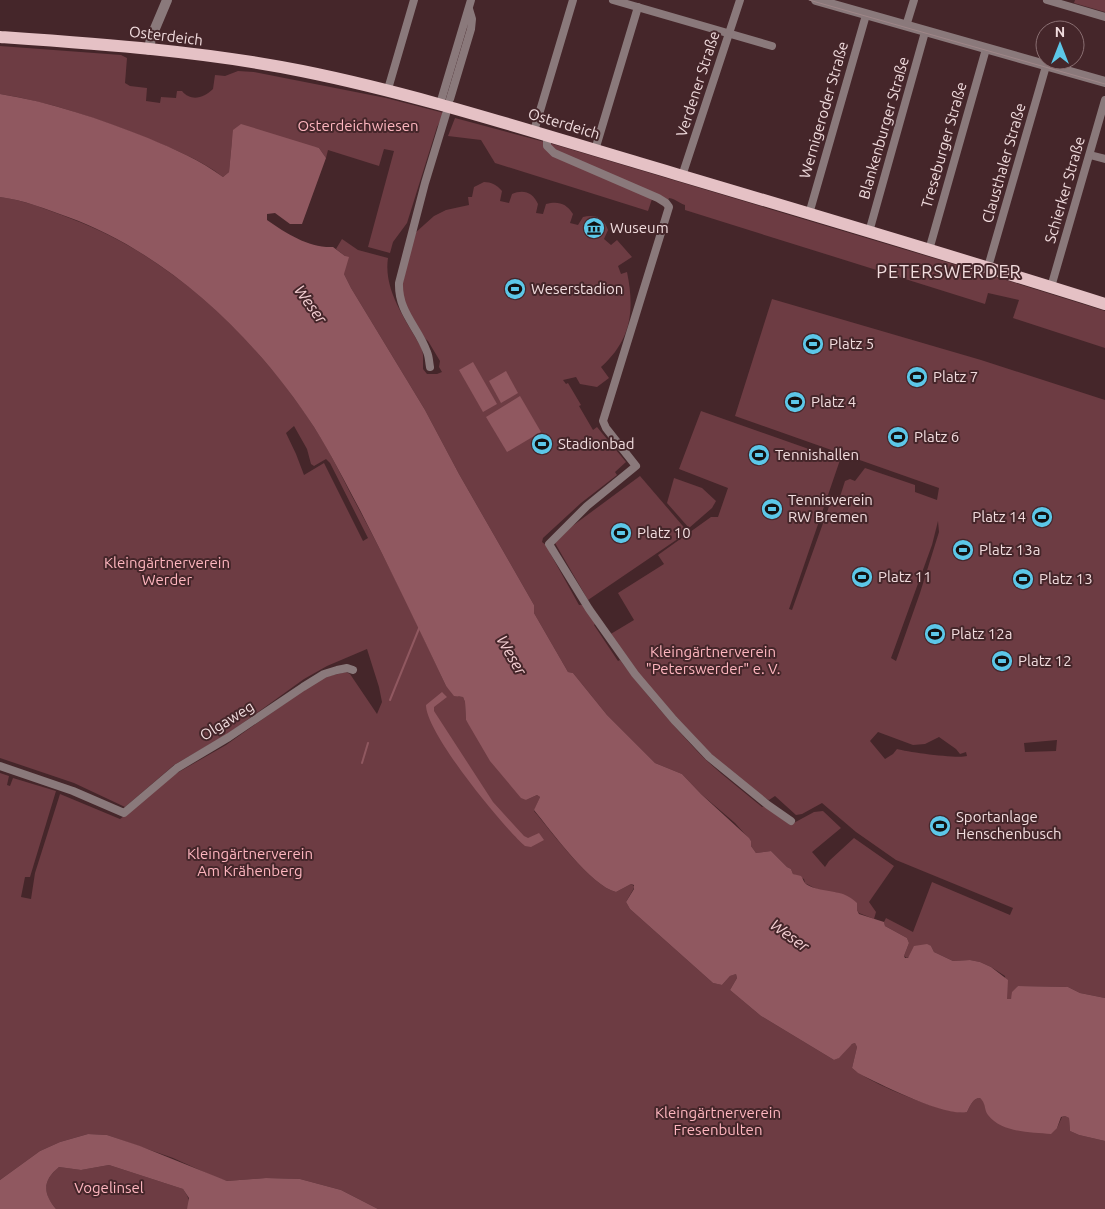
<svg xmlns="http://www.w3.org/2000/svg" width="1105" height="1209" viewBox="0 0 1105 1209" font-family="Ubuntu,sans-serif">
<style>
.green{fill:#6d3c43;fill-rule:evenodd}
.water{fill:#905860}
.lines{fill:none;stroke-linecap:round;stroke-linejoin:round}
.stream{stroke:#905860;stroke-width:2}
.minor{stroke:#8a797b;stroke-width:8}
.tertiary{stroke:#8a797b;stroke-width:10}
.primary{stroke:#e5c1c5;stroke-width:12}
.tram{stroke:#9f8688;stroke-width:1}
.labels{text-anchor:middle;stroke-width:4;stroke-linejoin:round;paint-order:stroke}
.street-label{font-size:15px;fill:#f1dcde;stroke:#45262a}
.park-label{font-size:15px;fill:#feb6bf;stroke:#45262a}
.poi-label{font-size:15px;fill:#f1dcde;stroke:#45262a;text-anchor:start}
.water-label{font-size:16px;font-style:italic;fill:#f5d0d4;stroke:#45262a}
.quarter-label{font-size:18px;letter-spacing:1px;fill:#f1dcde;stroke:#45262a}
</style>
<rect width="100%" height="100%" fill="#45262a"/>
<g class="green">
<path d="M 1075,0 L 1105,0 L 1105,12 L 1074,3 Z"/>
<path d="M 0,46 L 121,55 L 127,58 L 125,83 L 130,86 L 147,88 L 146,101 L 160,103 L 161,97 L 176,98 L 177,91 L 182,91 C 191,102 204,98 213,89 L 215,75 L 225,76 L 238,71 L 254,72 L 386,98 L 444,113 L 437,127 L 407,223 L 393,242 L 390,253 L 368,247 L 394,151 L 384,149 L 379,166 L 328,150 L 326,158 L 319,148 L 232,141 L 229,172 L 223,177 C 200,159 171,148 144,137 C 97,118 50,102 0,94 Z"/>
<path d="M 455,118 L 556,145 L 993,276 L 1105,311 L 1105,348 L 1013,318 L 1019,300 L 988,293 L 985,304 L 685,210 L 685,205 C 679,203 676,199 669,198 L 667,203 L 653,196 L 648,211 L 495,163 L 481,140 L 448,136 Z"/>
<path d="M 484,182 C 491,182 497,185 502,191 L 500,201 L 509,203 L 512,194 C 523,189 533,192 538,204 L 536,213 L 543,214 L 546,204 C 558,201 566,203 573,214 L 570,223 L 578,225 L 583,217 C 595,214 604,218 608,230 L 604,239 L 611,245 L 617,240 L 632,257 L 618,266 L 621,274 L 627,272 C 635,311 631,340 601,367 L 609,378 L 597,387 L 580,384 L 576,377 L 563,380 L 566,384 L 568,383 L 581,405 L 579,406 L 593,430 L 597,427 L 626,462 L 615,472 L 617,475 L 581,503 L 543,538 L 542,542 L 546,545 L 551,552 L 550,553 L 579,605 L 584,605 L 595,624 L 594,625 L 618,661 L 620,660 C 644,692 671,723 698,752 C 717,772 741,789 762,807 L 764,806 L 790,825 L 814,812 L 823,811 L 841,828 L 812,852 L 825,867 L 829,861 L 854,838 L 894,866 L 869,902 L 876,912 L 874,919 L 859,913 L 857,910 L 838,893 C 834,892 829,893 825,892 C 821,891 808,885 805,883 L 804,879 L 793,874 L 791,869 L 787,867 L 771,851 L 756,853 L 751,846 L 751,841 L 735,823 L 701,794 L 682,774 L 655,763 L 607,715 L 573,673 L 568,672 L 534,613 L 534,605 L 459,474 L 425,410 L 351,288 L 344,274 L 345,256 L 336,249 L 342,239 L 358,250 L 388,258 C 383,291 407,321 422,349 L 423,355 L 423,369 L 427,374 L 437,374 L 442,372 L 439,367 L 440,361 L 428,341 L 420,334 L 400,294 L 415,233 L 434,216 L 446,210 L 469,205 L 468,197 L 472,197 L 474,187 Z"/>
<path d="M 0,197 C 25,200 48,210 72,219 C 171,256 257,339 314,427 C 329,450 341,475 354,500 C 387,561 417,623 446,686 L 459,697 L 463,697 L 465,702 L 466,720 L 526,800 L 537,795 L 540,797 L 534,811 C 552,832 591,886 616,892 L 631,884 L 634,886 L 634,888 L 626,902 L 630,909 L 713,983 L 722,985 L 730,976 L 736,974 L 737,978 L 730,990 L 761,1016 L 834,1060 C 844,1057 846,1045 855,1043 L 857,1047 L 852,1068 C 867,1082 947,1116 967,1112 C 970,1106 973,1098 980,1098 L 984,1101 L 985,1107 L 1057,1128 L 1062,1117 L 1065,1116 L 1069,1118 L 1070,1131 L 1079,1135 L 1105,1141 L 1105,1209 L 378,1209 L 341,1190 L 300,1179 L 266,1178 L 227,1181 L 215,1177 L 173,1158 L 107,1135 L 88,1134 L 60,1142 L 40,1151 L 0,1180 L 0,773 L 9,776 L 7,785 L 10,786 L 13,778 L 56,791 L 30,877 L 25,877 L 21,897 L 31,899 L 35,873 L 60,794 L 120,819 L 135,808 L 170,777 L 226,745 L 314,683 L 325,677 L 346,672 L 350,674 L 377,714 L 382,702 L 379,687 L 367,649 L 327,666 L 304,679 L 229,733 L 174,765 L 125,807 L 74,783 L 0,758 ZM 294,426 L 307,449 L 311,464 L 314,466 L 326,459 L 330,463 L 368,538 L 363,541 L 324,463 L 304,475 L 296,454 L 286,433 Z"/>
<path d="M 772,299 L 981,360 L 1105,400 L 1105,998 L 1080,993 L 1068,987 L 1018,986 L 1011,999 L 1007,999 L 1005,976 L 991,967 L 980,962 L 970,960 L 953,961 L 934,952 L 931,946 L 907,958 L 904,956 L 909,943 L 907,938 L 885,926 L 884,922 L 886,918 L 913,932 L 932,882 L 1010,915 L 1013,908 L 896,860 L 856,832 L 822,803 L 802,814 L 796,815 L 775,796 L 769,800 L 765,798 C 746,783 726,768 708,752 C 671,717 639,676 609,635 L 634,620 L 618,593 L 664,564 L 658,555 L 711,517 L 718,517 L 728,488 L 679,469 L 701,411 L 840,460 L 789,609 L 792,610 L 831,501 L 838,503 L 845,481 L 850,479 L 855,481 L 865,468 L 915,485 L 915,492 L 937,500 L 939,488 L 735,416 ZM 938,521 L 939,532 L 920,593 L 896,661 L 891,658 L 932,545 ZM 878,732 L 913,745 L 925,744 L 939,737 L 956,749 L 960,754 L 966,752 L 967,756 C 957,759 908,752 897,749 L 893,754 L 885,759 L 870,741 ZM 1057,740 L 1056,751 L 1025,752 L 1024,743 Z"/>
<path d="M 640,476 L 688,532 L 588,600 L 555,543 L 571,527 Z"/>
<path d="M 674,478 L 702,488 L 716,501 L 712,508 L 689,528 L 667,503 Z"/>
<path d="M 109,1165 L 183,1189 C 187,1195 192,1202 187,1209 L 56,1209 C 43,1193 42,1181 59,1167 L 81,1170 Z"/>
</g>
<g class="water">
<path d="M 0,94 C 51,102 100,119 148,138 C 174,149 200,160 223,177 L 229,172 L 233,130 L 241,124 L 319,148 L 326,158 L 302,224 L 290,224 L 275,213 L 267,214 L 267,220 C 287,234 309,248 333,247 L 345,256 L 349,257 L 344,274 L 351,288 L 425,410 L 459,474 L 534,605 L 534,613 L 568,672 L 573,673 L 607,715 L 655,763 L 682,774 L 701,794 L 749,838 L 751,841 L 751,846 L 756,853 L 771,851 L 787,867 L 791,869 L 793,874 L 801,876 C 803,878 803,881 805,883 C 811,890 835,891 843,894 C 848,896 853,899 857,903 L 857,910 L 859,914 L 884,922 L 885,926 L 907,938 L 909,943 L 904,956 L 905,958 L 908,958 L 914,946 L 927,944 L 931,946 L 934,952 L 953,961 L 970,960 L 980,962 L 991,967 L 1008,980 L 1007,999 L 1011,999 L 1012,992 L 1018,986 L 1068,987 L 1080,993 L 1105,998 L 1105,1141 L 1079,1135 L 1070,1131 L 1069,1118 L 1065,1116 L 1061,1117 L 1057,1128 L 1051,1134 C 1031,1132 1002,1133 988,1115 C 984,1110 986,1103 980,1098 C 973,1098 970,1106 967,1112 C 944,1117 880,1084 858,1073 L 852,1068 L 857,1047 L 855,1043 L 852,1044 L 839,1058 L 834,1060 L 761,1016 L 730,990 L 737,978 L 736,974 L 730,976 L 722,985 L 713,983 L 630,909 L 626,902 L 634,889 L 634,885 L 631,884 L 616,892 C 591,886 552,832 534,810 L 540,797 L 537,795 L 526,800 L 521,798 L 490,761 L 466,720 L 465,702 L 463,697 L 454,696 L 446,686 C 418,627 390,568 360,510 C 345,482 331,454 314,427 C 256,338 169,254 68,217 C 46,209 24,200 0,197 Z"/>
<path d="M 473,362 L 497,404 L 483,412 L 459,370 Z"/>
<path d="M 506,371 L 518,393 L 501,403 L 489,381 Z"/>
<path d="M 520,396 L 541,432 L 507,452 L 486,417 Z"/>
<path d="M 442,692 L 447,697 L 434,707 L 434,711 L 493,802 L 524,836 L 528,838 L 539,833 L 544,840 L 531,847 L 525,846 C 502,826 426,733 426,705 Z"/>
<path d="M 88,1134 L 107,1135 L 140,1146 L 227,1181 L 266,1178 L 300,1179 L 341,1190 L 378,1209 L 187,1209 L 189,1198 L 183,1189 L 109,1165 L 81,1170 L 59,1167 C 42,1181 43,1193 56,1209 L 0,1209 L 0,1180 L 40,1151 L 60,1142 Z"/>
</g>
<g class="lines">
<g class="stream">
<path d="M 390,700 L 420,626"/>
<path d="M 362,763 L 368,743"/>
</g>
<g class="minor">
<path d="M 613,0 L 772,46"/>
<path d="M 1047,0 L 1105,17"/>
<path d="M 906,26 L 914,0"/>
<path d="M 388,89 L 414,0"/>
<path d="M 450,99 L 471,29 L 472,19 L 469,9"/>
<path d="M 440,104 L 471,0"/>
<path d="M 534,131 L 573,0"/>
<path d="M 547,135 L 547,146 L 554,153 L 658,198 L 666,203 L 669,207 L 603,421 L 606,428 L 636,466 L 587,506 L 549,544 L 589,609 L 635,674 L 674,720 L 709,757 L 768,805 L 791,821"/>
<path d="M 595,150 L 638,7"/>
<path d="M 1090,155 L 1105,159"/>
<path d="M 682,176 L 740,0"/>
<path d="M 809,214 L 866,15"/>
<path d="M 869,232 L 925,32"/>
<path d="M 929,250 L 986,49"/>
<path d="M 988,267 L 1046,66"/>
<path d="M 1051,287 L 1105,100"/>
<path d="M 430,367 C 429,362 429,356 427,352 C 418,327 398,312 399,283 L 425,183 L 446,114"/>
<path d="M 0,766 L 73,791 L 124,813 L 177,768 L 229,737 L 303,687 L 324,674 L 337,670 L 347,668 L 353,670"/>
</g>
<g class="tertiary">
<path d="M 816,0 L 1105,82"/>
<path d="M 149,50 L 151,38 L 167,0"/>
</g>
<path class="primary" d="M 0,37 C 100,44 203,51 302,71 C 416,94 527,130 639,163 C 794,209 950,255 1105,304"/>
<path class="tram" d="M 809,0 L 1105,84"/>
</g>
<defs>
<g id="museum-disc" transform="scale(1.125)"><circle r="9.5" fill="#5cc7e8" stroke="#45262a"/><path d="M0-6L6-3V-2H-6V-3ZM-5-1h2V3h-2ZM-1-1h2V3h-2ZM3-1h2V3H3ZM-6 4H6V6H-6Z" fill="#111"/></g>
<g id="stadium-disc" transform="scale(1.125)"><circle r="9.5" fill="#5cc7e8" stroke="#45262a"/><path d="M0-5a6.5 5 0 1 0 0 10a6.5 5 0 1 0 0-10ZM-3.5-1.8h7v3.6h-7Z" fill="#111"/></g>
</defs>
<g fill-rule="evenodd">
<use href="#museum-disc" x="594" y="228"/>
<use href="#stadium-disc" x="515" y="289"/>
<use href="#stadium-disc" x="813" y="344"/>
<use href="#stadium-disc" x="917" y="377"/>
<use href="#stadium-disc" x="795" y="402"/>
<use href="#stadium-disc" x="898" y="437"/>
<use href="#stadium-disc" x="542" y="444"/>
<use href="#stadium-disc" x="759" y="455"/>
<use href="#stadium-disc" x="772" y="509"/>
<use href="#stadium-disc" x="1042" y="517"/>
<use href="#stadium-disc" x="621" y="533"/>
<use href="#stadium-disc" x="963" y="550"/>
<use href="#stadium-disc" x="862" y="577"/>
<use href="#stadium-disc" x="1023" y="579"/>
<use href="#stadium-disc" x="935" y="634"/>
<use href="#stadium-disc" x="1002" y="661"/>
<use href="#stadium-disc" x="940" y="826"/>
</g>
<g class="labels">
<g class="street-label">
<text transform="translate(166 36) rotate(7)" y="5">Osterdeich</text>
<text transform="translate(698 84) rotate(-72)" y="5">Verdener Straße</text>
<text transform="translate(824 110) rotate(-74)" y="5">Wernigeroder Straße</text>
<text transform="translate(564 124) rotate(17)" y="5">Osterdeich</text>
<text transform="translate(884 128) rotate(-74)" y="5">Blankenburger Straße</text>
<text transform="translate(944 145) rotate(-74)" y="5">Treseburger Straße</text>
<text transform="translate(1004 163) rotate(-74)" y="5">Clausthaler Straße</text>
<text transform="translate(1065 190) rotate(-74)" y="5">Schierker Straße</text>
<text transform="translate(227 721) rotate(-32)" y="5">Olgaweg</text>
</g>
<g class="park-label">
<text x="358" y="131">Osterdeichwiesen</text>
<text x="167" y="568">Kleingärtnerverein<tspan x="167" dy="17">Werder</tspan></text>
<text x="713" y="657">Kleingärtnerverein<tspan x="713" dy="17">"Peterswerder" e. V.</tspan></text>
<text x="250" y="859">Kleingärtnerverein<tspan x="250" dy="17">Am Krähenberg</tspan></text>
<text x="718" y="1118">Kleingärtnerverein<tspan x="718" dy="17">Fresenbulten</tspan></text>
<text x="109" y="1193">Vogelinsel</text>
</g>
<g class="poi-label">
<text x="610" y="233">Wuseum</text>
<text x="531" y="294">Weserstadion</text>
<text x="829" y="349">Platz 5</text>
<text x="933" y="382">Platz 7</text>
<text x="811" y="407">Platz 4</text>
<text x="914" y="442">Platz 6</text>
<text x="558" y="449">Stadionbad</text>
<text x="775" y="460">Tennishallen</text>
<text x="788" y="505">Tennisverein<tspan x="788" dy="17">RW Bremen</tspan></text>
<text x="1026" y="522" text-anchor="end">Platz 14</text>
<text x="637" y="538">Platz 10</text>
<text x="979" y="555">Platz 13a</text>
<text x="878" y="582">Platz 11</text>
<text x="1039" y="584">Platz 13</text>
<text x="951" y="639">Platz 12a</text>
<text x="1018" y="666">Platz 12</text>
<text x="956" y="822">Sportanlage<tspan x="956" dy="17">Henschenbusch</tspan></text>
</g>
<g class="water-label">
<text transform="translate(311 304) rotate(54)" y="6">Weser</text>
<text transform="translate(512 655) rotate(60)" y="6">Weser</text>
<text transform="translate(790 935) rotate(36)" y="6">Weser</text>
</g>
<g class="quarter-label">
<text x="949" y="278">PETERSWERDER</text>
</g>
</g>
<g transform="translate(1060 45)"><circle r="24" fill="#45262a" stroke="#8a6f72"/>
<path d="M0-4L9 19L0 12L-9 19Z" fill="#5cc7e8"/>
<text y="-8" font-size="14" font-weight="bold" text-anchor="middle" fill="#f1dcde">N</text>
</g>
</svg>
